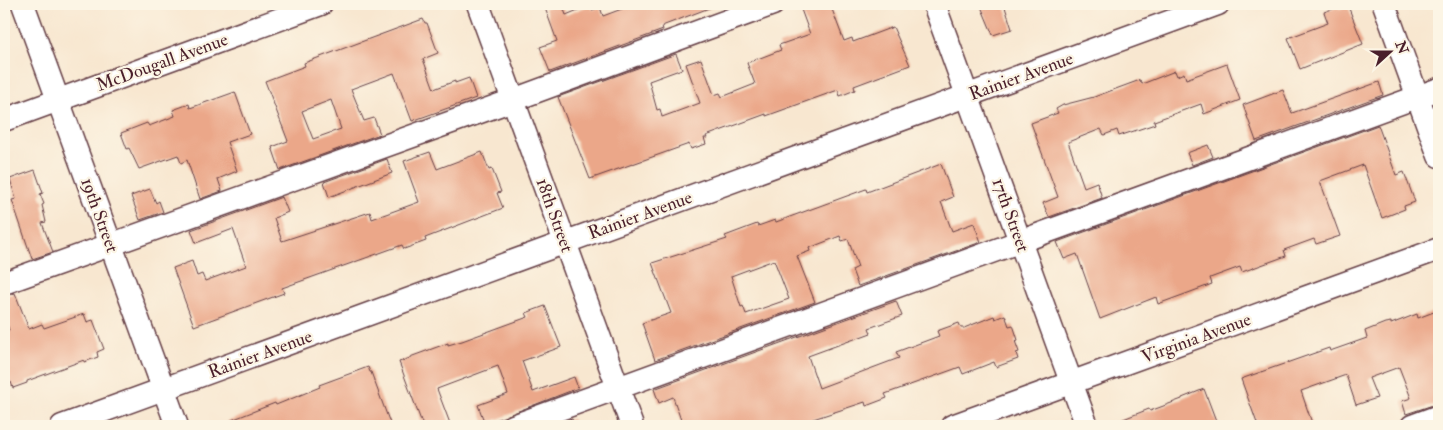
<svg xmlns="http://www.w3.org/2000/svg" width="1443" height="430" viewBox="0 0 1443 430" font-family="'IM FELL Double Pica',serif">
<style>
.building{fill:#eba789;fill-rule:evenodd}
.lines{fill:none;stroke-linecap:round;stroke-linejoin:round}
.minor-casing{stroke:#643d44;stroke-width:25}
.minor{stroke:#fff;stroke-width:22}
.labels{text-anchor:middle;stroke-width:4.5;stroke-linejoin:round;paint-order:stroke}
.street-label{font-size:18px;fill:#4a1f2b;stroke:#fcf5e5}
</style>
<rect width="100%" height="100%" fill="#fcf5e5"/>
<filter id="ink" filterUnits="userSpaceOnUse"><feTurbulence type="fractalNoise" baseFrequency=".02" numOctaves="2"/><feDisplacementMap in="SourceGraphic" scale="10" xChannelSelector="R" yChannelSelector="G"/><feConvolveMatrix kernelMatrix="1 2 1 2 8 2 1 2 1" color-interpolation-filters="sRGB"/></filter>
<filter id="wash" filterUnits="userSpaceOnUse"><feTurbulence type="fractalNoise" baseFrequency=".0096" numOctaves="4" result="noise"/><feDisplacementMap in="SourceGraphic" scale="20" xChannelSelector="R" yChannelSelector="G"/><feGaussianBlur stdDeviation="1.12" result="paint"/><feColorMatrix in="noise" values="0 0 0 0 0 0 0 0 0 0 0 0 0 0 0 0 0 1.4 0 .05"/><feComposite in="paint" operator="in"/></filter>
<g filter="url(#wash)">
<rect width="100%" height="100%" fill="#f8e7d0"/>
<g id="blocks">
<g class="building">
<path d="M 557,4 L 562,4 L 566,15 L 590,5 L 592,10 L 600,7 L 603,16 L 635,4 L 717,4 L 717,5 L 662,26 L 663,30 L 550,72 L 540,47 L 557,41 L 545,8 Z"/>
<path d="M 799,4 L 830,4 L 844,41 L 852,38 L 853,42 L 893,27 L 910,65 L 854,86 L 855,90 L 840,96 L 838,90 L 766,116 L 766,114 L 706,136 L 707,138 L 704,138 L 706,144 L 691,149 L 689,144 L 590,179 L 558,97 L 676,54 L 682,69 L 649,81 L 657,110 L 660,109 L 662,117 L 700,103 L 686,64 L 701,59 L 714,95 L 720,93 L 722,97 L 755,84 L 747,63 L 781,50 L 779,45 L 810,34 Z"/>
<path d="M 980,4 L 1004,4 L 1012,29 L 993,35 Z"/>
<path d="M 1348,6 L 1363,44 L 1300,69 L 1288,38 L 1328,23 L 1324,12 L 1338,7 L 1339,9 Z"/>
<path d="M 423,19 L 425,23 L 427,23 L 438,53 L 423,59 L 434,89 L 455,81 L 455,83 L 469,78 L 476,98 L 412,121 L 394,73 L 351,89 L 364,121 L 374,118 L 380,134 L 280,170 L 272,147 L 288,141 L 265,81 L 305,66 L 304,63 ZM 331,100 L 341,129 L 313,139 L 302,111 Z"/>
<path d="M 1227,64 L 1240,100 L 1204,114 L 1201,104 L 1154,121 L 1155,124 L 1119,136 L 1117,130 L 1104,135 L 1101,129 L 1068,142 L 1084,187 L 1097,182 L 1102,198 L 1049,217 L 1043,203 L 1058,197 L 1031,123 L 1058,113 L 1056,109 L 1063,105 L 1094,97 L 1140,80 L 1142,84 L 1175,71 L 1177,76 L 1184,73 L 1186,79 Z"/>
<path d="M 1379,82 L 1383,95 L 1256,141 L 1243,105 L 1283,90 L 1292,113 Z"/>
<path d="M 235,92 L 250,134 L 227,142 L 237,171 L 218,179 L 222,191 L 200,199 L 187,160 L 181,163 L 178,155 L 139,169 L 129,148 L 127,149 L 121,133 L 147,123 L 149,126 L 175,116 L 173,110 L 189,104 L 190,108 Z"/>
<path d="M 1378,125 L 1396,175 L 1404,172 L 1415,202 L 1404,206 L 1405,209 L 1382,218 L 1363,165 L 1320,181 L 1340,236 L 1316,244 L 1314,239 L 1284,250 L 1286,256 L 1242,272 L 1240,267 L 1210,278 L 1212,284 L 1188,293 L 1158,304 L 1156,297 L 1100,319 L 1077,254 L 1064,259 L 1057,242 Z"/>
<path d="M 1208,145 L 1213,157 L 1192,165 L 1187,153 Z"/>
<path d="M 430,152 L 437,169 L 482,152 L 489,170 L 492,169 L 501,192 L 497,193 L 503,208 L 425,238 L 426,241 L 404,249 L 402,245 L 282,288 L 284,293 L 194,326 L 173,268 L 192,261 L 197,276 L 202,274 L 205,281 L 246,266 L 233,229 L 196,243 L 191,230 L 282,197 L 288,212 L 274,218 L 282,241 L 370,212 L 372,219 L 419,202 L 404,161 Z"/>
<path d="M 387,159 L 392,173 L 329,197 L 324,182 Z"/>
<path d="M 941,164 L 953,197 L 941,202 L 952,231 L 974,223 L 981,242 L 858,286 L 852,270 L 858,267 L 848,239 L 842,241 L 840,236 L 809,248 L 810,251 L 797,256 L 815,302 L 655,360 L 642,323 L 671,313 L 652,263 L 727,239 L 725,236 L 757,224 L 758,226 L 775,220 L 776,222 L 866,189 L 867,192 ZM 774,260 L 789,299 L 746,314 L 743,306 L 741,307 L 731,276 Z"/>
<path d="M 35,170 L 43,193 L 40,194 L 44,204 L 42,205 L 46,222 L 42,223 L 53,252 L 32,259 L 12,200 L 16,199 L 10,179 Z"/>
<path d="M 150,189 L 156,203 L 159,201 L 163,212 L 140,220 L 131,196 Z"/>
<path d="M 15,293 L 29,329 L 42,324 L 44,328 L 84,314 L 87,322 L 93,320 L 104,349 L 97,352 L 98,357 L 84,362 L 84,360 L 27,381 L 27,383 L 13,388 L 11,382 L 4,385 L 4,332 L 9,330 L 4,315 L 4,296 Z"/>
<path d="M 896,301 L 902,316 L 869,328 L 871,333 L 808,356 L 819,388 L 899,358 L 896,352 L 939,336 L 937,331 L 959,323 L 961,328 L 964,328 L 994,316 L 995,319 L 1005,315 L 1009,326 L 1013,325 L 1018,340 L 1015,341 L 1019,352 L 1016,353 L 1018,359 L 996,367 L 994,362 L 963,374 L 960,367 L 949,371 L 885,394 L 887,398 L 866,406 L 865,402 L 792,426 L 683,426 L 673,397 L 659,403 L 654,389 Z"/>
<path d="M 545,306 L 561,347 L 522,361 L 533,392 L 574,377 L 578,388 L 485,424 L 478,405 L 508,394 L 498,366 L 437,389 L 451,426 L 423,426 L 399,362 L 410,358 L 410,357 L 448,343 L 448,345 L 462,341 L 528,317 L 526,313 Z"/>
<path d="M 1439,310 L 1439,403 L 1406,414 L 1402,401 L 1411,398 L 1399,367 L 1369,378 L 1377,398 L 1356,405 L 1346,375 L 1301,391 L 1313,426 L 1258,426 L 1241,379 L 1329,348 L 1330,351 L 1367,338 L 1365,331 L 1385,323 L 1391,322 L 1391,324 L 1417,314 L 1418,318 Z"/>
<path d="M 368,367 L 370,372 L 371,372 L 391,426 L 220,426 L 219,425 L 275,403 L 276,405 L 320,387 L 319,385 Z"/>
<path d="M 1204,389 L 1218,426 L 1109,426 L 1108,425 L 1149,409 L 1150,411 L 1182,399 L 1182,398 Z"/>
<path d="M 572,419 L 575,426 L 551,426 Z"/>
</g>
</g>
</g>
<g filter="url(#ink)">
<use href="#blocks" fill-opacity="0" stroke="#643d44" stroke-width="1"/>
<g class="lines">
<g class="minor-casing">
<g id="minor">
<path d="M 23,4 L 177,426"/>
<path d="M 478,4 L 632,426"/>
<path d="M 934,4 L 1087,426"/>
<path d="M 1384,4 L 1439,156"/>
<path d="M 4,120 L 321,4"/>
<path d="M 4,283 L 513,100 L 773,4"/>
<path d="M 62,426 L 1218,4"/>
<path d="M 513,426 L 1439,89"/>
<path d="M 952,426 L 1439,249"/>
<path d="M 1412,426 L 1439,416"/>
</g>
</g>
<use href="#minor" class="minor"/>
</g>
</g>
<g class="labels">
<g class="street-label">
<text transform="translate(162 62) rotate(-20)" y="6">McDougall Avenue</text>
<text transform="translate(1021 76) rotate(-20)" y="6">Rainier Avenue</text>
<text transform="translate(100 215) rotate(70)" y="6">19th Street</text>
<text transform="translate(555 215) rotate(70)" y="6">18th Street</text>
<text transform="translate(640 215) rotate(-20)" y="6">Rainier Avenue</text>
<text transform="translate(1011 215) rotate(70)" y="6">17th Street</text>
<text transform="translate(1196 338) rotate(-20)" y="6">Virginia Avenue</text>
<text transform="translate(260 354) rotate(-20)" y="6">Rainier Avenue</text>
</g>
</g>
<rect width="1443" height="430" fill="none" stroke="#fcf5e5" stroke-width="20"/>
<g transform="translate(1390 52) rotate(69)" stroke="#fcf5e5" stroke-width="4" paint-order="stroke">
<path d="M0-4L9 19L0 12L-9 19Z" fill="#4a1f2b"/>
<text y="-8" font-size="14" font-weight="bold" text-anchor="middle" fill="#4a1f2b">N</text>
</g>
</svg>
